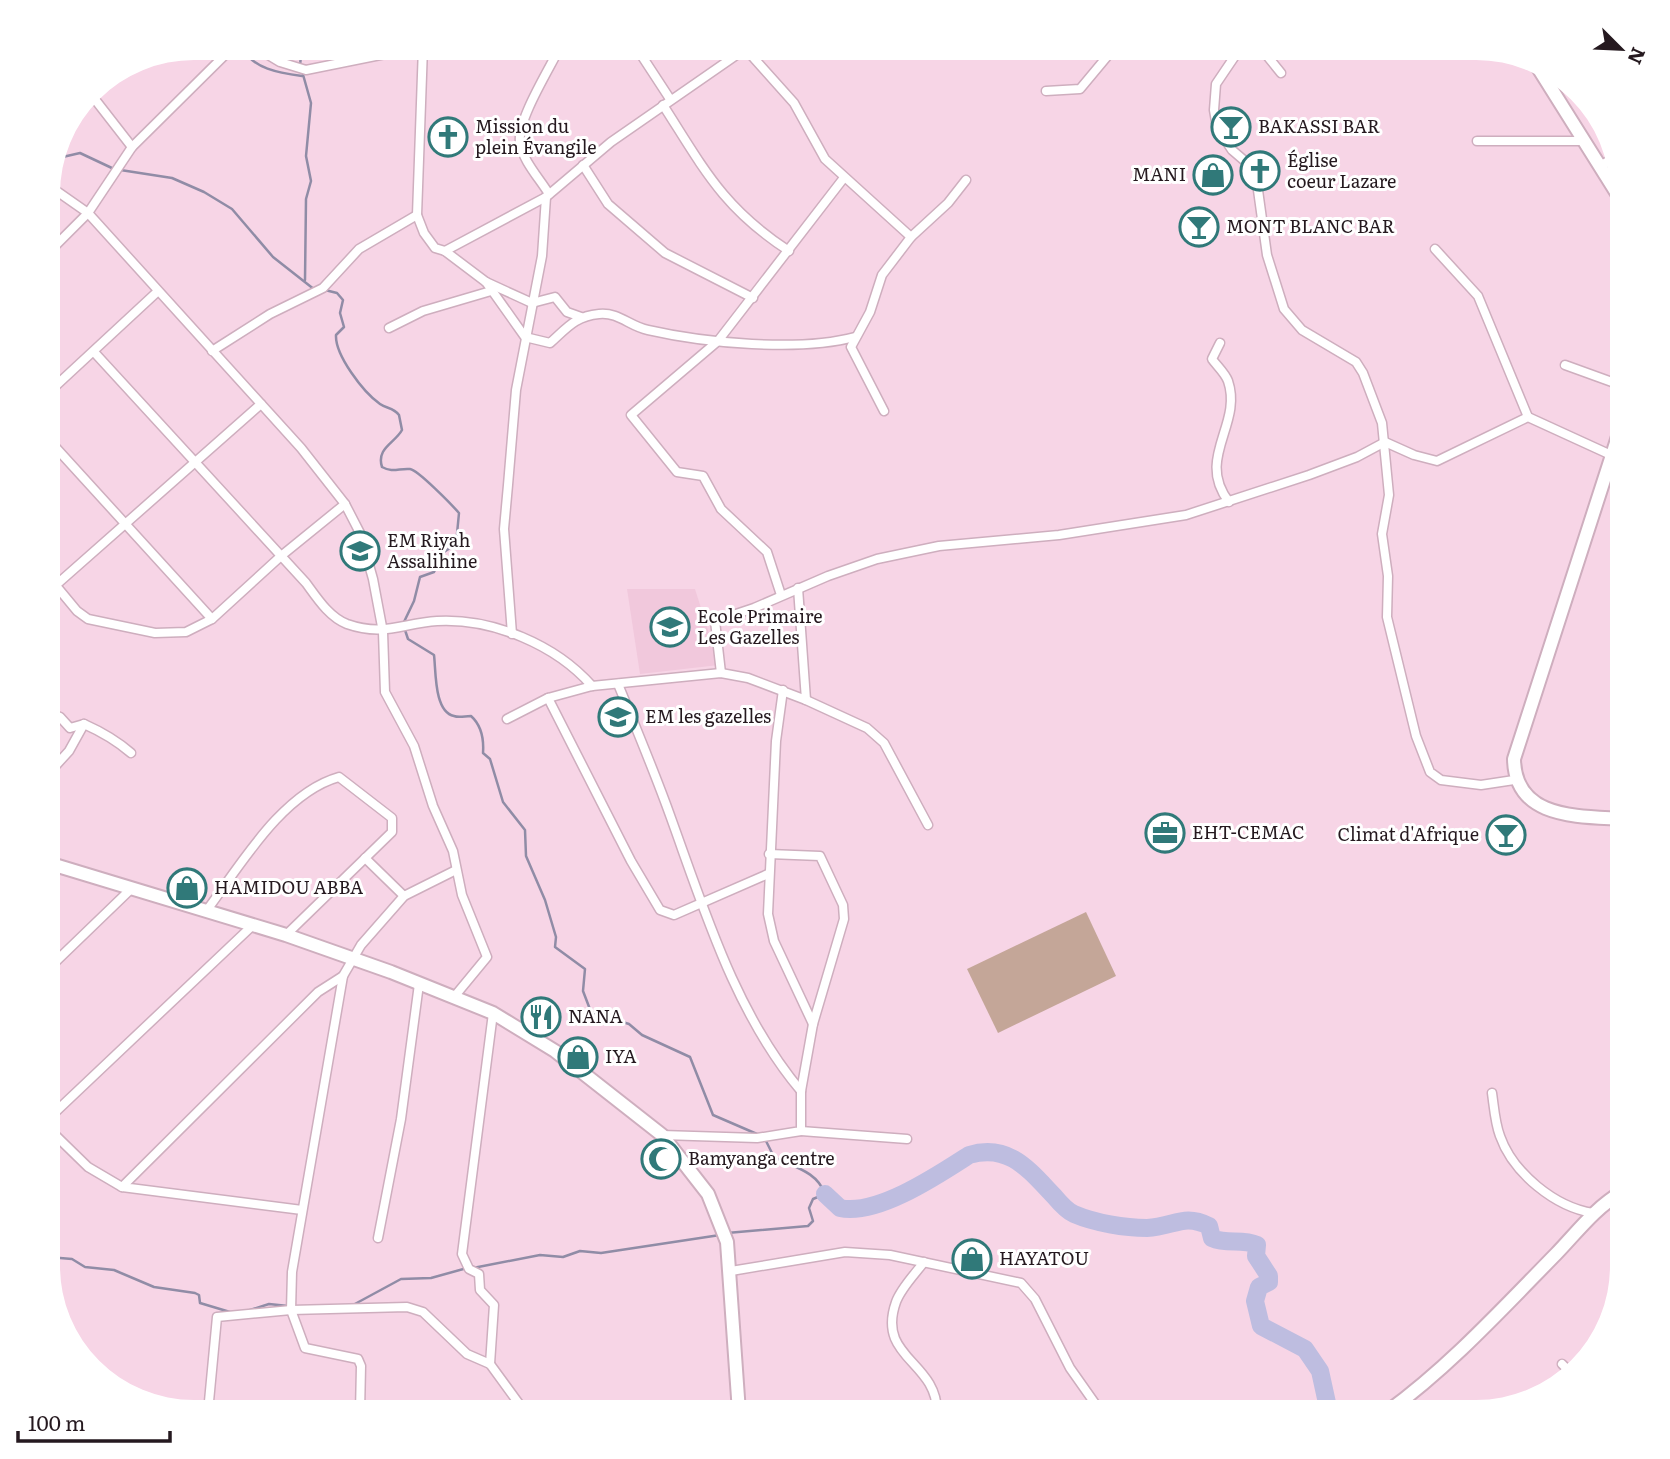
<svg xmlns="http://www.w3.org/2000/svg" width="1670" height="1459" viewBox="0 0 1670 1459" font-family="Literata,serif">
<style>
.built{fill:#f1c8dc}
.green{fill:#c4a698}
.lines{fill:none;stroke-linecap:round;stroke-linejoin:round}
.stream{stroke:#908ca6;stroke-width:2.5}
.river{stroke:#bebde0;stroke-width:18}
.street-casing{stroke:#ceaebe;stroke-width:11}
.secondary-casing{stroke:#ceaebe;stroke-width:16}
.primary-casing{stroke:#ceaebe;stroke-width:16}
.street{stroke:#fff;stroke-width:8}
.secondary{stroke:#fff;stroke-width:12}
.primary{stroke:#fff;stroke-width:12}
.labels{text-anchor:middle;stroke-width:6;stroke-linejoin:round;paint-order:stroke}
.poi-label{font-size:18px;fill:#25191f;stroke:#fff;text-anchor:start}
</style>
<rect width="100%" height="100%" fill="#f7d5e6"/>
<path class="built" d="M 627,589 L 695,589 L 719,665 L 640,674 Z"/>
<path class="green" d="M 1086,912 L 1116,976 L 998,1033 L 967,969 Z"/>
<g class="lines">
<g class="stream">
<path d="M 242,47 C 252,69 280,73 302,76"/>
<path d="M 300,65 L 302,47"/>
<path d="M 302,71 L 311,103 L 306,156 L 311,181 L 306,199 L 305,280"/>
<path d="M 54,159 L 80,153 L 114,169 L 172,178 L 204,192 L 232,209 L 273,257 L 315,290"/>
<path d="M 325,290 L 337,293 L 343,300 L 340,313 L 344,327 L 336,335 C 335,355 363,392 380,404 C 387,409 393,407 399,415 L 402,430 C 395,443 376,448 382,467 C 393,473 399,468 410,469 C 418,470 452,505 459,513 L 456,544 L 444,552 L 434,572 L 420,577 L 414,601 L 403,624 L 408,639 L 434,655 C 436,671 434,712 454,716 C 459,718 465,716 471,716 C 481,725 484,739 483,753 L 490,759 L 503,802 L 525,830 L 526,856 L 545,900 L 556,937 L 555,947 L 585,969 L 583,991 L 591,1012 L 629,1024 L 642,1035 L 690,1057 L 713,1115 L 757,1134"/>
<path d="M 727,1233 L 808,1226 L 813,1221 L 809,1208 L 813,1199 L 825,1194 C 817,1171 793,1167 774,1157 L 765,1139"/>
<path d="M 48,1257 L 72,1259 L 85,1267 L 114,1270 L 154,1287 L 195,1293 L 199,1295 L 200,1303 L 230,1312"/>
<path d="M 473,1268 L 540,1255 L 563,1257 L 580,1251 L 601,1253 L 720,1235"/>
<path d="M 353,1305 L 401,1279 L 431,1278 L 467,1268"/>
<path d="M 247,1311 L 269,1304 L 288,1306"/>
</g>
<path class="river" d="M 825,1194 L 840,1208 C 877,1216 938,1175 969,1155 C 1009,1143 1029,1170 1054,1196 C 1059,1202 1067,1211 1074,1214 C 1095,1223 1125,1228 1147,1228 C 1174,1227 1183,1213 1209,1226 L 1212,1238 C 1227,1245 1242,1238 1257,1245 L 1256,1256 L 1269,1276 L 1269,1282 L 1259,1287 L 1255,1301 L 1261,1326 L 1305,1349 L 1320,1371 L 1329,1412"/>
<g class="street-casing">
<g id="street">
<path d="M 255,47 L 280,62 L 306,70 L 420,47"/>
<path d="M 423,47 L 417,215 L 424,233 L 435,248 L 445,251 L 486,282 L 525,337 L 550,343 C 566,329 575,316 599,314 C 619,312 629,326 648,330 C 705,343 799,352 855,337"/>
<path d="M 636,47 L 670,99"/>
<path d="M 744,47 L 794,103 L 825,159 L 911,237"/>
<path d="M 1241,47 L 1216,84 L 1214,110 L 1217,127 L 1232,150 L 1246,162 L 1257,183 L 1267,255 L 1284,309 L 1302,330 L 1356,362 L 1363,373 L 1382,423 L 1389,495 L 1382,534 L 1388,576 L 1387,617 L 1416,736 L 1430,772 L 1441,780 L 1481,785 L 1514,780"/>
<path d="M 1260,47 L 1281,73"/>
<path d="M 1046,91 L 1080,89 L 1115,47"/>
<path d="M 90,93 L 132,147"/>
<path d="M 663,105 C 704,169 723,208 789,251"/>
<path d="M 1477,141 L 1582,141"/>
<path d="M 583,165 L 608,204 L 665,253 L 753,298"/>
<path d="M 1600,166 L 1615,157"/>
<path d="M 48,185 L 88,213 L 301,448 L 345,504 L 360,533 L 373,579 L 383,632 L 385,692 L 414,746 L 433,806 L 453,851 L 462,895 L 487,957 L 454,997"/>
<path d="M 549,194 C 540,179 522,160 520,142 C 517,120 550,68 560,47"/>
<path d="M 1435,249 L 1478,296 L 1528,417"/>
<path d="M 445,251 L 546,197 L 611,142 L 748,47"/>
<path d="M 48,253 L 88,213 L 132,147 L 233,47"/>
<path d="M 486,282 L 532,303 L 555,297 L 567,312 L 581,317"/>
<path d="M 389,328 L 423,311 L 491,291"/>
<path d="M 1220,343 L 1212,359 C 1217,366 1225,373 1228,381 C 1243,425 1195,458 1229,502"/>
<path d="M 212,351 L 270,314 L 323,288 L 359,249 L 417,215"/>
<path d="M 94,352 L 306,583 C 317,598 329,617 347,624 C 384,637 403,623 437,621 C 493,618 556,645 592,686"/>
<path d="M 1565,365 L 1623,386"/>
<path d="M 48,393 L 157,292"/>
<path d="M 884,411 L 851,347 L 870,312 L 882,275 L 911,237 L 948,203 L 966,180"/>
<path d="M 48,439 L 212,619"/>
<path d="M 48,576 L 77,611 L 88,619 L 155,633 L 186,632 L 212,619 L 281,556 L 345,504"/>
<path d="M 56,585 L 261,404"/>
<path d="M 798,588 L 806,700"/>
<path d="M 781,595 L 767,552 L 721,509 L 703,476 L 677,472 L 631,415 L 718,341 L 843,179"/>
<path d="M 512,634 L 504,529 L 508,485 L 516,390 L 542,256 L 546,197"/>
<path d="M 721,673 L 715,621 L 754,608 L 828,576 L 877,559 L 939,546 L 1059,535 L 1186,515 L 1309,475 L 1357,457 L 1385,442 L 1414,455 L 1437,461 L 1528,417 L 1611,455"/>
<path d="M 618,684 C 636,728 655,773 671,818 C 705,912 736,1014 801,1091"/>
<path d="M 783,690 L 776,741 L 768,914 L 774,941 L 813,1024"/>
<path d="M 548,698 L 631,861 L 660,910 L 674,915 L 768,874"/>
<path d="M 48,712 L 60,717 L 70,728 L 84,724 C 102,732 116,740 131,753"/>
<path d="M 507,719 L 548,698 L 592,686 L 721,673 L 748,678 L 806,700 L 867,728 L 884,743 L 928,825"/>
<path d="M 48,774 L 69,751 L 84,724"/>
<path d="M 365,858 L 404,896"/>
<path d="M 207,910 C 240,866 282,793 339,777 L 392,818 L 392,832 L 286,935"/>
<path d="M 48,969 L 132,888"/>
<path d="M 1492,1093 C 1494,1107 1495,1123 1500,1136 C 1513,1173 1555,1207 1593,1213"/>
<path d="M 48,1119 L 253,925"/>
<path d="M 48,1128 L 88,1167 L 122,1187"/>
<path d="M 801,1131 L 907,1139"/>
<path d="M 662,1135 L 757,1138 L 801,1131 L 801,1091 L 813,1024 L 844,919 L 843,905 L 820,856 L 769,854"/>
<path d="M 302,1210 L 122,1187 L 318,992 L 343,976"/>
<path d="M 378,1238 L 401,1119 L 419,984"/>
<path d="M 924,1262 C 915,1274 901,1288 896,1302 C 876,1358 937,1361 937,1412"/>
<path d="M 731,1271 L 845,1252 L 890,1255 L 1021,1283 L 1035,1299 L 1070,1368 L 1101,1412"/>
<path d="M 490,1364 L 494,1305 L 480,1290 L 479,1274 L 469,1269 L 462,1254 L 493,1013"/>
<path d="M 1562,1364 L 1572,1374"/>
<path d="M 208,1412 L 217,1317 L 291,1310 L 407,1307 L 423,1312 L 467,1354 L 490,1364 L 525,1412"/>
<path d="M 360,1412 L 361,1366 L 358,1359 L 305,1348 L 291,1310 L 292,1272 L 343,976 L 361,945 L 404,896 L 456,870"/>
</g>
</g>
<g class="secondary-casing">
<g id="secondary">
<path d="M 48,863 L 286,935 L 391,972 L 493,1013 L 555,1051 L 662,1135 L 708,1194 L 727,1242 L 739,1412"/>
<path d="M 1387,1412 C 1449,1367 1502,1309 1556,1254 C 1578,1231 1595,1208 1622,1192"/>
</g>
</g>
<g class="primary-casing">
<g id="primary">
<path d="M 1532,58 L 1623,203"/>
<path d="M 1623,819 C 1577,816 1515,819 1514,759 L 1623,421"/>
</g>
</g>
<use href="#street" class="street"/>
<use href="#secondary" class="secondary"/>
<use href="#primary" class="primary"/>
</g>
<defs>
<g id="bar-ring" transform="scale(2.0125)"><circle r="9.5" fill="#fff" stroke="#307979" stroke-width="1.5"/><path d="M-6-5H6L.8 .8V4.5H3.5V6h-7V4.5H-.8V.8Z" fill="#307979"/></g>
<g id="church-ring" transform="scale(2.0125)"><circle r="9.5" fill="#fff" stroke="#307979" stroke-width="1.5"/><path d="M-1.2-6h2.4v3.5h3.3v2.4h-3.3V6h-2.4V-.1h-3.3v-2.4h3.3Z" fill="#307979"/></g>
<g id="shop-ring" transform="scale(2.0125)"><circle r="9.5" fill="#fff" stroke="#307979" stroke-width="1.5"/><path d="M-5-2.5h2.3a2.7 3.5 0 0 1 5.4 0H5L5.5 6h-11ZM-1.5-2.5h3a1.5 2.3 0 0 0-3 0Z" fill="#307979"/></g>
<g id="school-ring" transform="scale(2.0125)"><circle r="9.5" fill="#fff" stroke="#307979" stroke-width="1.5"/><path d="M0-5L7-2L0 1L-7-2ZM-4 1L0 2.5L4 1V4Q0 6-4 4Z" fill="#307979"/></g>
<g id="office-ring" transform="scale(2.0125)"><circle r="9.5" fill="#fff" stroke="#307979" stroke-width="1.5"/><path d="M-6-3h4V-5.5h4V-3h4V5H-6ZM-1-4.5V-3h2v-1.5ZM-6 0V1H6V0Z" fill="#307979"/></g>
<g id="restaurant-ring" transform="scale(2.0125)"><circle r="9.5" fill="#fff" stroke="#307979" stroke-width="1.5"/><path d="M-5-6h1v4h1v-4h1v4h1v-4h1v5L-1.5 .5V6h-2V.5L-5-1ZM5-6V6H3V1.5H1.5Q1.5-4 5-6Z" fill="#307979"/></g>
<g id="mosque-ring" transform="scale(2.0125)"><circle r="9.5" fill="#fff" stroke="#307979" stroke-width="1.5"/><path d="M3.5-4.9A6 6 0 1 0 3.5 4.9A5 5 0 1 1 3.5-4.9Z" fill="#307979"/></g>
</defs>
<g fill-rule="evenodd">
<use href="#bar-ring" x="1231" y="127"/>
<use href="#church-ring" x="448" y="137"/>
<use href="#church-ring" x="1260" y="171"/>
<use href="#shop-ring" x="1213" y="175"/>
<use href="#bar-ring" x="1199" y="227"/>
<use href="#school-ring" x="360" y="551"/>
<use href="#school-ring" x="670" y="627"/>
<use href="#school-ring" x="618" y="717"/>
<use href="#office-ring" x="1165" y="833"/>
<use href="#bar-ring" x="1506" y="835"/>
<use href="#shop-ring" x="187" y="888"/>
<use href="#restaurant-ring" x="541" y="1017"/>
<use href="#shop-ring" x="578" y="1057"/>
<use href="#mosque-ring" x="661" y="1159"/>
<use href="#shop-ring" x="972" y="1259"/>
</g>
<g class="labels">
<g class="poi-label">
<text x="475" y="133">Mission du<tspan x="475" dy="21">plein Évangile</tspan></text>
<text x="1258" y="133">BAKASSI BAR</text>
<text x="1287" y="167">Église<tspan x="1287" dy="21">coeur Lazare</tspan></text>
<text x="1186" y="181" text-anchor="end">MANI</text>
<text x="1226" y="233">MONT BLANC BAR</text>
<text x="387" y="547">EM Riyah<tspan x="387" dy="21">Assalihine</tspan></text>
<text x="697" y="623">Ecole Primaire<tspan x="697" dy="21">Les Gazelles</tspan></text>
<text x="645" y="723">EM les gazelles</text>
<text x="1192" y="839">EHT-CEMAC</text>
<text x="1479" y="841" text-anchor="end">Climat d'Afrique</text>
<text x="214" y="894">HAMIDOU ABBA</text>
<text x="568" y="1023">NANA</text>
<text x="605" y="1063">IYA</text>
<text x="688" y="1165">Bamyanga centre</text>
<text x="999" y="1265">HAYATOU</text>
</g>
</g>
<path d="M0 0H1670V1459H0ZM194 60H1476A134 134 0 0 1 1610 194V1266A134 134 0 0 1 1476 1400H194A134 134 0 0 1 60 1266V194A134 134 0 0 1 194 60Z" fill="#fff" fill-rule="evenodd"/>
<g transform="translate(1621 49) rotate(114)" stroke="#ffffff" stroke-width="5" paint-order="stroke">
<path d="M0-5L12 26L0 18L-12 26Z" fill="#25191f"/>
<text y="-10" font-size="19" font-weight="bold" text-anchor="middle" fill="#25191f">N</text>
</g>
<path d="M18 1431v10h152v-10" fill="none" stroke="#25191f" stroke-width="3.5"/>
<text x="28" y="1431" font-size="21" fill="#25191f" stroke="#ffffff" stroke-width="5" paint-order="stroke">100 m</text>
</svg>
